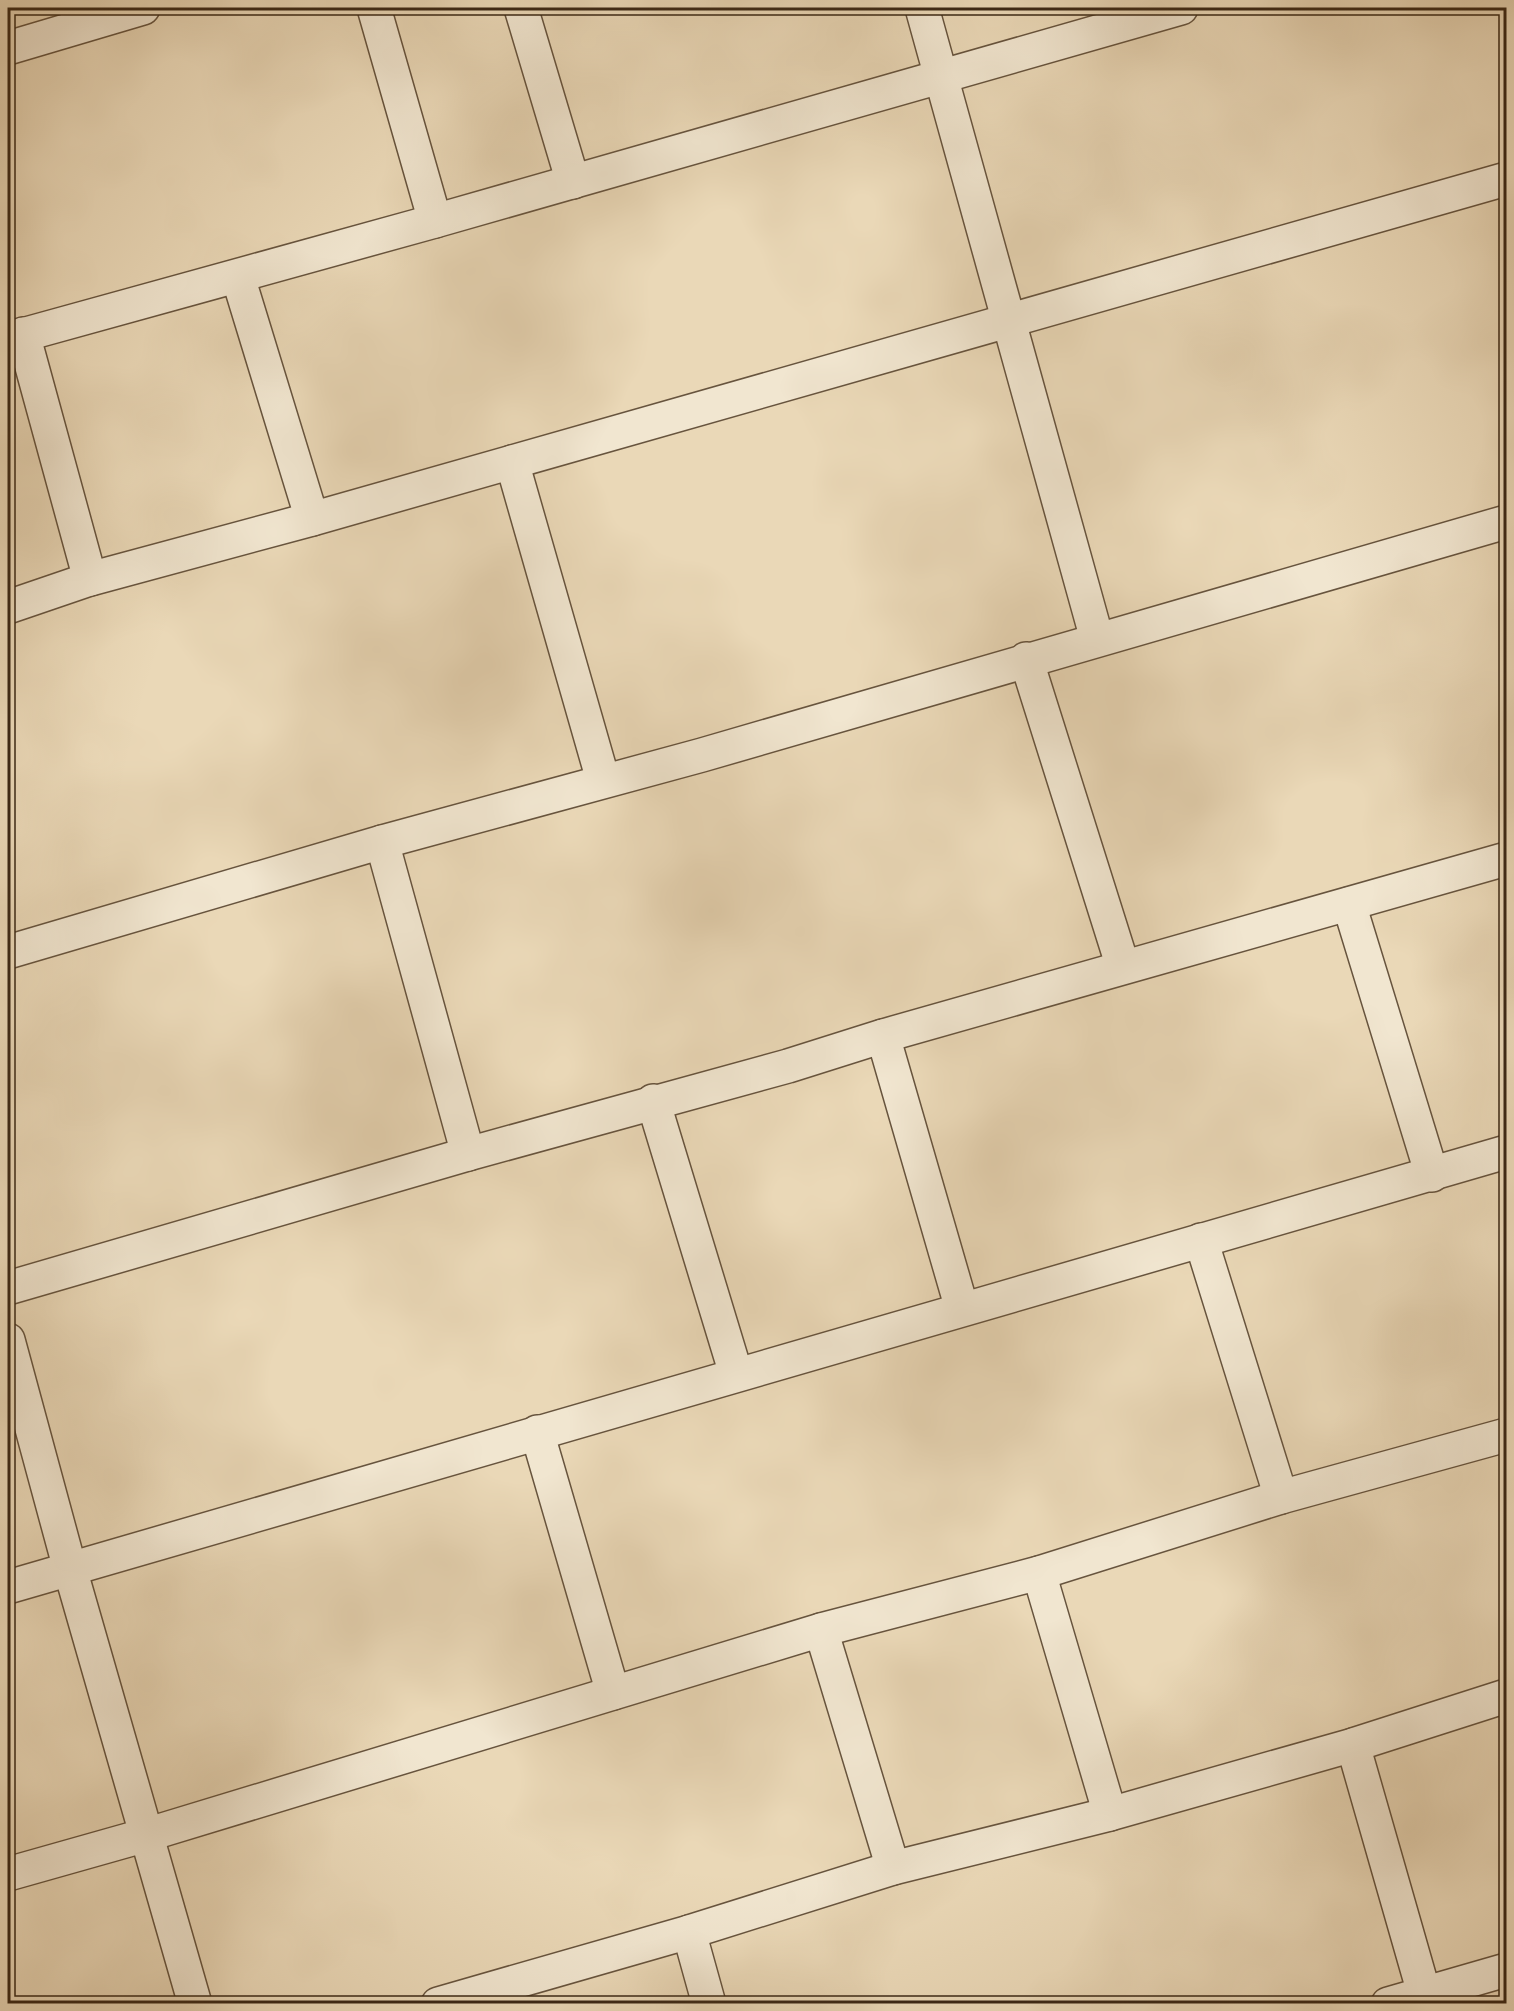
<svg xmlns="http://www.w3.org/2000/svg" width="1514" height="2011" viewBox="0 0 1514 2011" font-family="'IM FELL English',serif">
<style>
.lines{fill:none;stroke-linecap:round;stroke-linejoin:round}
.minor-casing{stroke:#67543e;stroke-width:36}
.minor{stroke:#f1e6d0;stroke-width:33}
</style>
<rect width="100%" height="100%" fill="#ead8b7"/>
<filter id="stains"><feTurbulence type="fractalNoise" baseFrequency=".00333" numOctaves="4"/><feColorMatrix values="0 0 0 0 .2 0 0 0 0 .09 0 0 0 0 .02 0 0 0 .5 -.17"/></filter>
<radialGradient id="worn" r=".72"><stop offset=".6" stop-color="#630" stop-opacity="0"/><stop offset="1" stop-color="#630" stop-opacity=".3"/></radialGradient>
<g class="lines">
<g class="minor-casing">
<g id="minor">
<path d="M 374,8 L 435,221"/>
<path d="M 521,8 L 573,182"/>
<path d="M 922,8 L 1097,639"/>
<path d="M 8,48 L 143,8"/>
<path d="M 238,277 L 312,519"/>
<path d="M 23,334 L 90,579"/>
<path d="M 8,339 L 435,221 L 1181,8"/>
<path d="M 512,462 L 603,780"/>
<path d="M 8,607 L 90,579 L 312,519 L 1506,179"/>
<path d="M 1026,659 L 1123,967"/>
<path d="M 382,842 L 468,1154"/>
<path d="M 1349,904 L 1432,1175"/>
<path d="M 8,952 L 382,842 L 702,755 L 1506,522"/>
<path d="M 883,1036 L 962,1309"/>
<path d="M 653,1101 L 736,1374"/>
<path d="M 1201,1240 L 1281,1497"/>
<path d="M 8,1288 L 468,1154 L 788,1066 L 883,1036 L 1506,859"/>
<path d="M 8,1340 L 70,1569 L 195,2004"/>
<path d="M 537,1432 L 613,1693"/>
<path d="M 1039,1573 L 1110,1814"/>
<path d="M 8,1587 L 1506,1152"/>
<path d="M 821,1630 L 893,1868"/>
<path d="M 1353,1745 L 1424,1993"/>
<path d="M 8,1874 L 146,1835 L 821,1630 L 1039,1573 L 1281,1497 L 1506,1435"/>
<path d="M 689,1932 L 709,2004"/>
<path d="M 438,2004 L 689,1932 L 893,1868 L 1110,1814 L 1353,1745 L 1506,1696"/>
<path d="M 1388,2004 L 1506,1970"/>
</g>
</g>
<use href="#minor" class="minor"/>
</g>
<rect width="1514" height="2011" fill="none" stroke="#ead8b7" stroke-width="30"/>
<rect x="9" y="9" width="1496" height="1993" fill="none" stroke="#3b2816" stroke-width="3"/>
<rect x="15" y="15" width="1484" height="1981" fill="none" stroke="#3b2816" stroke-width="1.5"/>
<rect width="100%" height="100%" filter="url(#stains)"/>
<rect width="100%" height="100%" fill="url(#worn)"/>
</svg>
